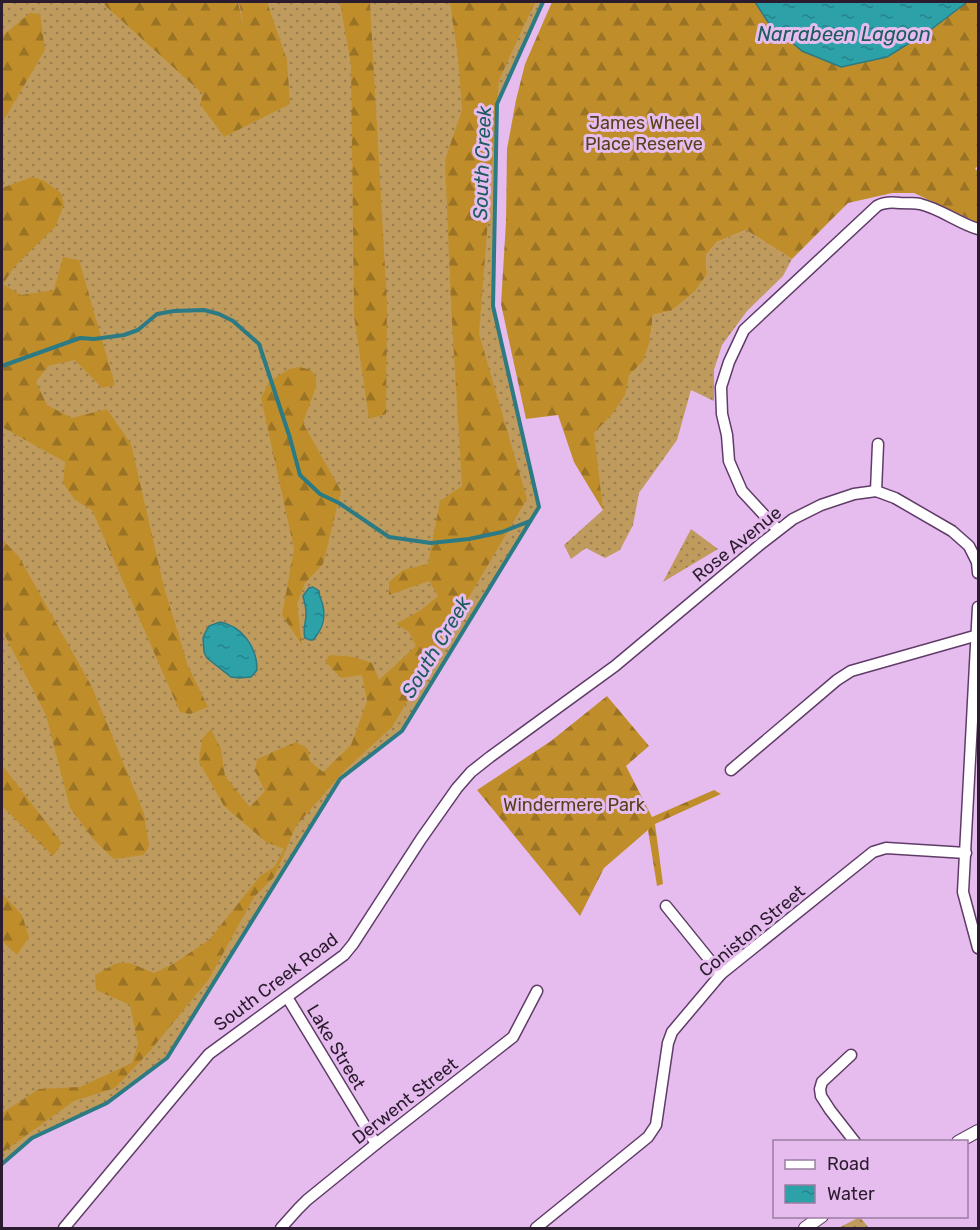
<svg xmlns="http://www.w3.org/2000/svg" width="980" height="1230" viewBox="0 0 980 1230" font-family="Rubik,sans-serif">
<style>
.grass{fill:url(#grass-dots)}
.forest{fill:url(#forest-firs)}
.water{fill:url(#water-ripples);stroke:#2c7a83;stroke-width:1.5}
.lines{fill:none;stroke-linecap:round;stroke-linejoin:round}
.stream{stroke:#2c7a83;stroke-width:4}
.minor-casing{stroke:#5f3c67;stroke-width:13}
.tertiary-casing{stroke:#5f3c67;stroke-width:14}
.minor{stroke:#fff;stroke-width:10}
.tertiary{stroke:#fff;stroke-width:12}
.labels{text-anchor:middle;stroke-width:6;stroke-linejoin:round;paint-order:stroke}
.park-label{font-size:18px;fill:#56411a;stroke:#e6bcef}
.street-label{font-size:18px;fill:#2b1b2e;stroke:#e6bcef}
.water-label{font-size:20px;font-style:italic;fill:#1c5b5e;stroke:#e6bcef}
</style>
<defs>
<pattern id="grass-dots" width="8" height="8" patternUnits="userSpaceOnUse" patternTransform="scale(1.5)"><rect width="8" height="8" fill="#bf9b5e"/><path d="M2 2h.1M6 6h.1" fill="none" stroke="#9b7e4e" stroke-width="1.8" stroke-linecap="round"/></pattern>
<pattern id="forest-firs" width="22" height="20" patternUnits="userSpaceOnUse" patternTransform="scale(1.5)"><rect width="22" height="20" fill="#bf8e2b"/><path d="M5 1l3.5 6h-7zM16 11l3.5 6h-7z" fill="#9b7325"/></pattern>
<pattern id="water-ripples" width="26" height="14" patternUnits="userSpaceOnUse" patternTransform="scale(1.5)"><rect width="26" height="14" fill="#2ca2a8"/><path d="M2 4q2-2 4 0t4 0M15 11q2-2 4 0t4 0" fill="none" stroke="#268389"/></pattern>
</defs>
<rect width="100%" height="100%" fill="#e6bcef"/>
<g class="grass">
<path d="M 2,2 L 101,2 L 105,6 L 250,53 L 238,2 L 543,2 L 497,104 L 493,306 L 539,507 L 402,731 L 340,779 L 167,1058 L 107,1103 L 32,1138 L 2,1164 Z"/>
<path d="M 746,230 L 792,259 L 783,276 L 747,311 L 722,345 L 714,370 L 714,401 L 691,390 L 677,440 L 639,493 L 633,525 L 620,550 L 605,558 L 586,548 L 571,559 L 564,545 L 603,510 L 574,462 L 650,340 L 653,315 L 671,311 L 707,274 L 706,255 L 717,242 Z"/>
<path d="M 691,529 L 718,549 L 663,582 Z"/>
<path d="M 860,1217 L 869,1228 L 838,1228 Z"/>
</g>
<g class="forest">
<path d="M 101,2 L 238,2 L 244,27 L 239,2 L 267,2 L 287,60 L 290,104 L 224,137 L 200,104 L 203,94 Z"/>
<path d="M 340,2 L 370,2 L 387,303 L 386,414 L 369,419 L 354,315 L 351,65 Z"/>
<path d="M 450,2 L 535,2 L 499,80 L 479,334 L 527,499 L 392,727 L 344,771 L 296,826 L 274,877 L 254,897 L 209,979 L 150,1051 L 115,1088 L 74,1101 L 2,1153 L 2,1113 L 39,1089 L 80,1087 L 132,1063 L 138,1044 L 130,1005 L 96,990 L 95,975 L 117,963 L 130,963 L 154,973 L 173,964 L 209,940 L 260,876 L 274,867 L 284,849 L 266,842 L 224,806 L 199,762 L 202,739 L 211,729 L 221,749 L 225,776 L 250,807 L 265,791 L 255,771 L 257,759 L 296,742 L 308,749 L 310,761 L 323,772 L 351,745 L 367,701 L 362,675 L 341,678 L 325,661 L 330,655 L 354,657 L 372,663 L 379,680 L 416,646 L 409,632 L 396,624 L 421,610 L 438,596 L 429,581 L 389,595 L 389,582 L 403,570 L 428,564 L 440,501 L 462,486 L 451,305 L 445,160 L 462,110 L 458,58 Z"/>
<path d="M 552,2 L 755,2 L 768,22 L 887,57 L 929,31 L 967,2 L 978,2 L 978,165 L 975,169 L 978,171 L 978,223 L 914,193 L 892,193 L 848,203 L 792,259 L 746,230 L 717,242 L 706,255 L 707,274 L 695,291 L 671,311 L 653,315 L 650,340 L 643,361 L 629,375 L 625,395 L 613,413 L 594,433 L 603,510 L 574,462 L 558,415 L 526,419 L 501,304 L 506,222 L 507,149 L 516,100 L 525,64 Z"/>
<path d="M 30,13 L 40,14 L 45,50 L 2,123 L 2,36 Z"/>
<path d="M 32,177 L 43,180 L 61,193 L 64,204 L 56,226 L 15,266 L 3,284 L 21,295 L 54,290 L 63,257 L 79,260 L 115,385 L 102,388 L 75,360 L 48,366 L 36,382 L 47,405 L 72,418 L 107,409 L 131,444 L 164,587 L 188,666 L 208,707 L 190,714 L 180,712 L 92,510 L 75,500 L 63,483 L 65,462 L 2,427 L 2,188 Z"/>
<path d="M 300,367 L 311,370 L 316,377 L 316,387 L 303,423 L 341,491 L 323,564 L 305,583 L 297,604 L 302,645 L 282,615 L 294,549 L 261,398 L 269,382 L 289,369 Z"/>
<path d="M 2,539 L 19,557 L 92,687 L 144,813 L 149,846 L 144,855 L 114,859 L 94,840 L 70,808 L 46,715 L 2,630 Z"/>
<path d="M 607,696 L 649,746 L 626,766 L 652,817 L 714,790 L 721,794 L 655,824 L 663,884 L 657,886 L 648,830 L 604,868 L 580,916 L 477,790 L 551,741 Z"/>
<path d="M 2,765 L 62,843 L 53,856 L 2,806 Z"/>
<path d="M 2,893 L 22,915 L 29,937 L 17,955 L 2,941 Z"/>
</g>
<g class="water">
<path d="M 755,2 L 967,2 L 929,31 L 887,57 L 841,67 L 802,51 L 768,22 Z"/>
<path d="M 313,587 L 319,591 C 319,597 322,600 323,606 C 326,620 322,630 313,640 L 310,640 L 305,638 C 302,628 307,622 306,612 C 306,606 304,601 303,596 L 309,588 Z"/>
<path d="M 220,622 C 242,626 257,647 257,670 L 251,677 L 239,678 L 231,677 L 207,658 L 204,652 L 203,638 L 206,631 L 209,626 Z"/>
</g>
<g class="lines">
<g class="stream">
<path d="M 2,366 L 80,338 L 94,339 L 124,335 L 138,330 L 157,314 L 174,311 L 204,310 L 219,314 L 233,321 L 259,344 L 290,438 L 300,475 L 320,494 L 339,503 L 389,537 L 431,543 L 469,539 L 502,532 L 530,521"/>
<path d="M 2,1164 L 32,1138 L 107,1103 L 167,1058 L 340,779 L 402,731 L 539,507 L 493,306 L 497,104 L 543,2"/>
</g>
<g class="minor-casing">
<g id="minor">
<path d="M 876,491 L 878,444"/>
<path d="M 778,530 L 742,491 L 729,461 L 727,435 L 722,414 L 721,387 L 729,362 L 744,330 L 877,206 C 884,202 892,202 900,203 C 907,203 914,203 920,204 C 941,209 958,223 978,229"/>
<path d="M 978,607 L 963,892 L 978,948"/>
<path d="M 731,770 L 837,680 L 851,671 L 978,635"/>
<path d="M 666,906 L 721,974"/>
<path d="M 287,997 L 376,1144"/>
<path d="M 851,1055 L 822,1082 L 820,1089 L 821,1096 L 830,1110 L 855,1142"/>
<path d="M 64,1228 L 209,1054 L 344,955 L 353,944 L 421,839 L 457,788 L 471,772 L 490,757 L 615,666 L 762,543 L 793,519 L 821,505 L 854,494 L 876,491 L 895,498 L 952,531 L 969,546 L 977,562 L 978,573"/>
<path d="M 281,1228 L 298,1209 L 307,1200 L 376,1144 L 513,1037 L 537,991"/>
<path d="M 536,1228 L 648,1137 L 656,1125 L 668,1043 L 672,1032 L 721,974 L 873,852 L 886,848 L 966,853"/>
</g>
</g>
<g class="tertiary-casing">
<g id="tertiary">
<path d="M 958,1142 L 978,1131"/>
<path d="M 805,1228 L 822,1216"/>
</g>
</g>
<use href="#minor" class="minor"/>
<use href="#tertiary" class="tertiary"/>
</g>
<g class="labels">
<g class="park-label">
<text x="644" y="129">James Wheel<tspan x="644" dy="21">Place Reserve</tspan></text>
<text x="574" y="811">Windermere Park</text>
</g>
<g class="street-label">
<text transform="translate(737 544) rotate(-39)" y="6">Rose Avenue</text>
<text transform="translate(752 931) rotate(-40)" y="6">Coniston Street</text>
<text transform="translate(276 982) rotate(-37)" y="6">South Creek Road</text>
<text transform="translate(336 1047) rotate(59)" y="6">Lake Street</text>
<text transform="translate(405 1101) rotate(-38)" y="6">Derwent Street</text>
</g>
<g class="water-label">
<text x="844" y="41">Narrabeen Lagoon</text>
<text transform="translate(482 163) rotate(-88)" y="7">South Creek</text>
<text transform="translate(436 647) rotate(-59)" y="7">South Creek</text>
</g>
</g>
<rect width="980" height="1230" fill="none" stroke="#2b1b2e" stroke-width="6"/>
<rect x="773" y="1140" width="195" height="78" fill="#e6bcef" stroke="#9b7ca2" stroke-width="1.5"/>
<rect x="785" y="1160" width="30" height="9" fill="#ffffff" stroke="#9b7ca2" stroke-width="1.5"/>
<text x="827" y="1170" font-size="18" fill="#2b1b2e">Road</text>
<rect x="785" y="1185" width="30" height="18" fill="url(#water-ripples)" stroke="#9b7ca2" stroke-width="1.5"/>
<text x="827" y="1200" font-size="18" fill="#2b1b2e">Water</text>
</svg>
